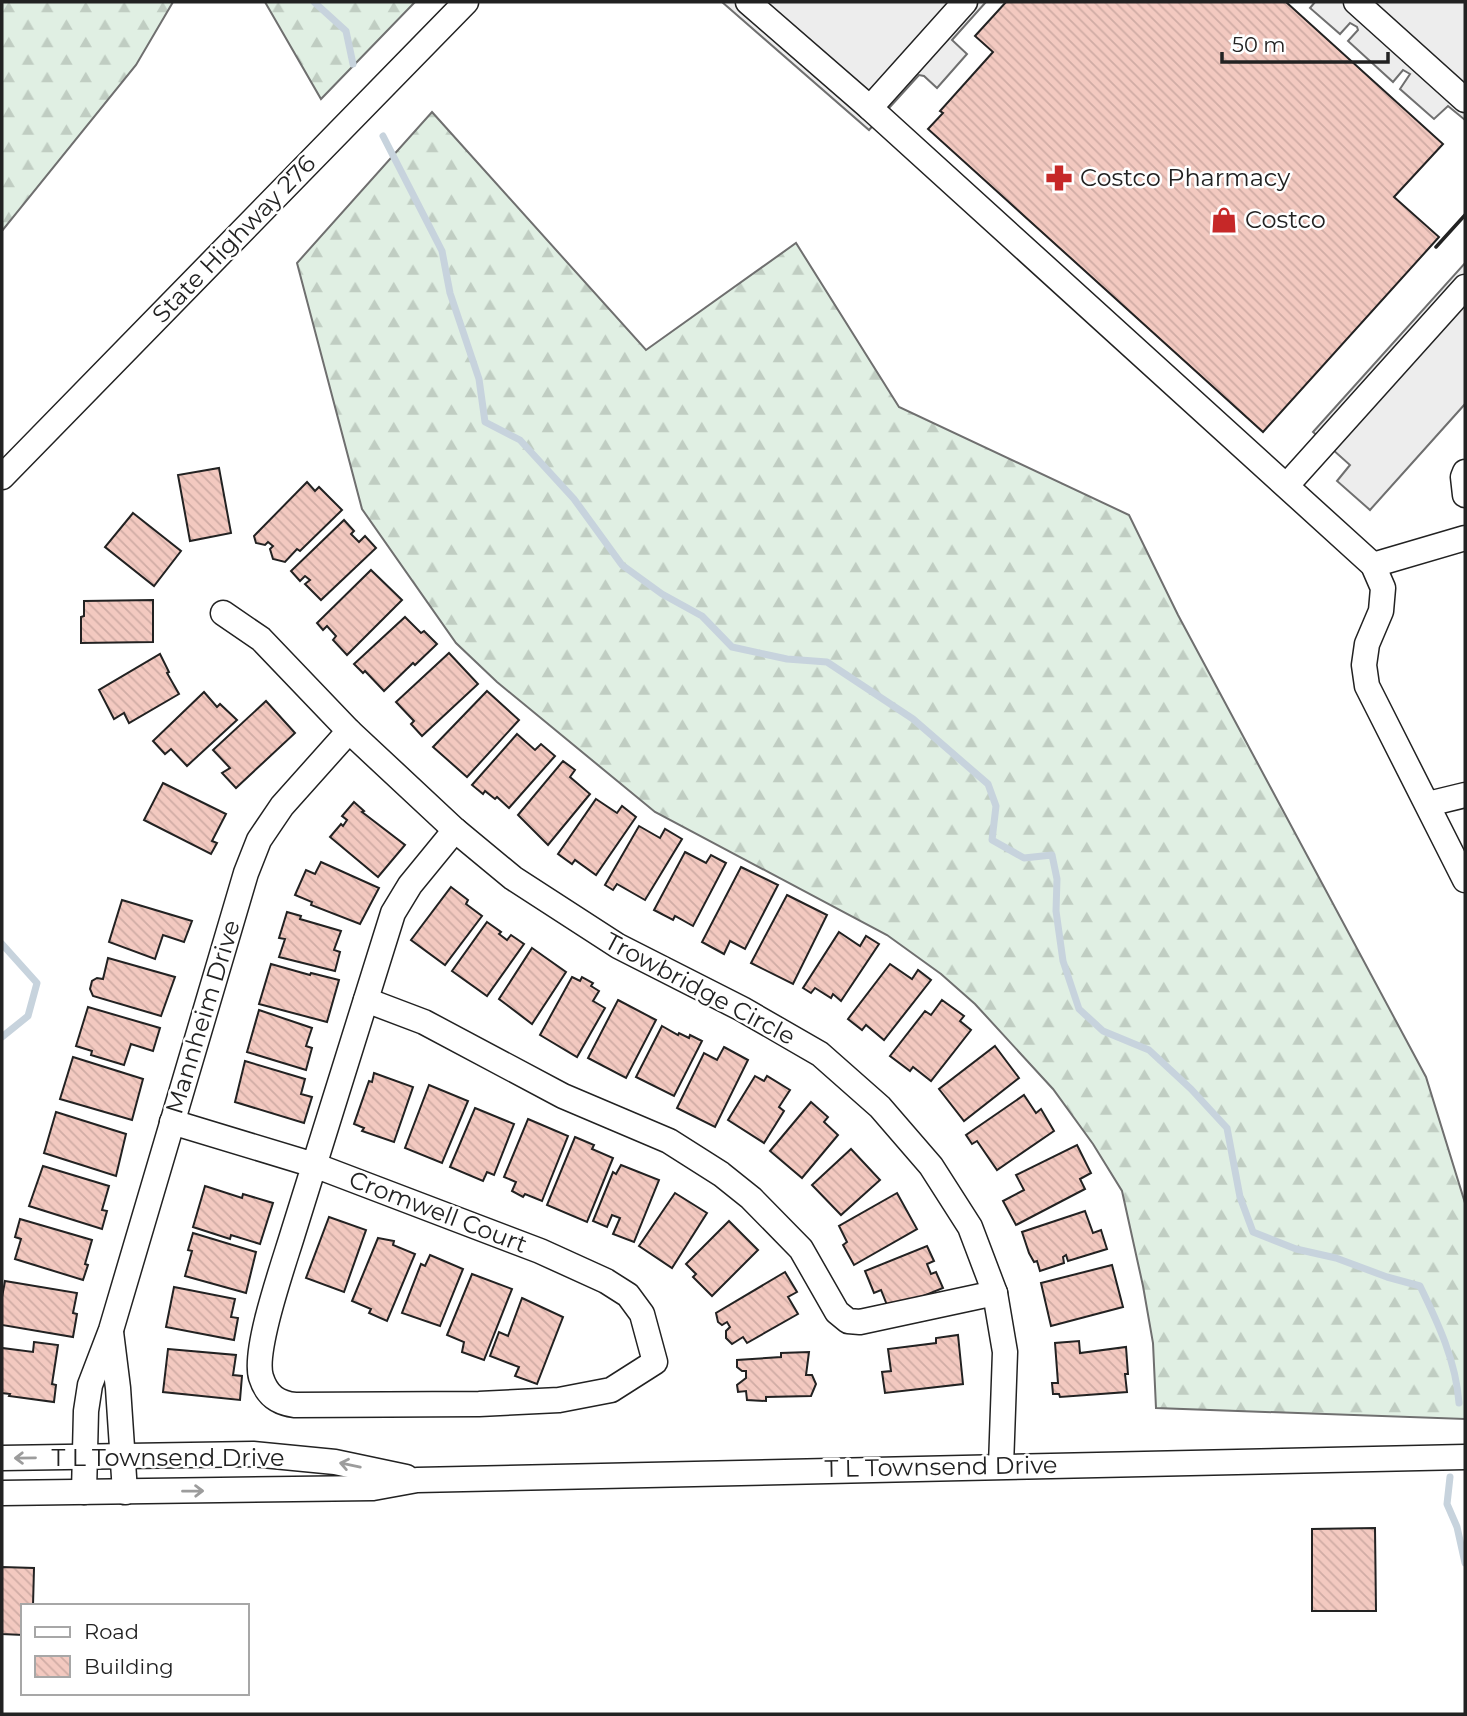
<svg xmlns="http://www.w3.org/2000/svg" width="1467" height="1716" viewBox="0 0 1467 1716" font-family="Montserrat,sans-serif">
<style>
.forest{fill:url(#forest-firs);stroke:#6f6f6f;stroke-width:2}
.parking{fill:#ededed;stroke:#6f6f6f;stroke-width:2}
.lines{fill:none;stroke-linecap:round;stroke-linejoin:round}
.stream{stroke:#c7d3dd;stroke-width:7}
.building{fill:url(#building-back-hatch);stroke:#222;stroke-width:2}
.minor-casing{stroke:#222;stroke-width:27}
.minor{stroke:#fff;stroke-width:24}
.wall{stroke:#222;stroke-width:3.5}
.oneway{stroke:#9c9c9c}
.labels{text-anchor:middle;stroke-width:5;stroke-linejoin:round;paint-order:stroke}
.poi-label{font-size:24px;fill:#222;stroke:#fff;text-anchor:start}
.street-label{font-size:24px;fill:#222;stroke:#fff}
</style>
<defs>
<pattern id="forest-firs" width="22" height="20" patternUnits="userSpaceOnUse" patternTransform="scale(1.75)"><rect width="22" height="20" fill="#e0efe3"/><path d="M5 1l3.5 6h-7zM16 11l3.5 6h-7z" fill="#c0cdc2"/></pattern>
<pattern id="building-back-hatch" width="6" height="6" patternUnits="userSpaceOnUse" patternTransform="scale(1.75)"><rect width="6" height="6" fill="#f3c9c0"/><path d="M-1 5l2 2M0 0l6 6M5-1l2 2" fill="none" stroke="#d0aca5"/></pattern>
</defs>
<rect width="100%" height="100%" fill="#fff"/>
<g class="forest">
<path d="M 2,2 L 173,2 L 136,65 L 2,231 Z"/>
<path d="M 265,2 L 415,2 L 321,99 Z"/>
<path d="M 432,112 L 646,350 L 796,243 L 899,407 L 1129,515 L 1178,615 L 1426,1077 L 1465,1203 L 1465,1419 L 1156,1408 L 1153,1343 L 1143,1286 L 1122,1191 L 1093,1144 L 1053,1089 L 975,1004 L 941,974 L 887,935 L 655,812 L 497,682 L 456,643 L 362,509 L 297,263 Z"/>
</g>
<g class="parking">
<path d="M 722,2 L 986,2 L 952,40 L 967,54 L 937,88 L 924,76 L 919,75 L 869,130 Z"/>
<path d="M 1315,2 L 1465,2 L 1465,120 L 1448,106 L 1434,119 L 1400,89 L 1410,74 L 1403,70 L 1393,82 L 1348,41 L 1358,30 L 1357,27 L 1350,23 L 1340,34 L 1310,8 Z"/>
<path d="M 1465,263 L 1465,404 L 1370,510 L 1337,481 L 1350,465 L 1313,432 Z"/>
</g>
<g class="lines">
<g class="stream">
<path d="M 314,2 L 346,31 L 353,64"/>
<path d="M 383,136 L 442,251 L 450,293 L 479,379 L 485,422 L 520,440 L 574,499 L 622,565 L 662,594 L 702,616 L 732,647 L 787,659 L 827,662 L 913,719 L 988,784 L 996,806 L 992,840 L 1024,858 L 1052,855 L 1057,879 L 1056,911 L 1063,961 L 1079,1009 L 1103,1031 L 1149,1050 L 1191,1089 L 1227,1128 L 1240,1197 L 1253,1232 L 1296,1249 L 1336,1258 L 1387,1277 L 1420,1286 C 1438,1323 1456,1361 1459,1403"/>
<path d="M 2,944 L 37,983 L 28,1016 L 2,1037"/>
<path d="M 1450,1477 L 1447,1504 L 1457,1527 L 1465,1563"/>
</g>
</g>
<g class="building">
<path d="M 1006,2 L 1286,2 L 1443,144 L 1394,197 L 1439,237 L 1263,432 L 928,129 L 943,113 L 940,111 L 993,52 L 975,36 Z"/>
<path d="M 219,468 L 231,533 L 190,541 L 178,475 Z"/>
<path d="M 307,482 L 315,491 L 319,487 L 342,510 L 300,551 L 297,549 L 285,562 L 273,559 L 270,549 L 273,546 L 268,542 L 265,545 L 256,543 L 254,536 Z"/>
<path d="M 133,513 L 181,551 L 154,586 L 105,547 Z"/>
<path d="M 344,520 L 354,531 L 351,534 L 359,542 L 365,536 L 376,548 L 321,600 L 305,584 L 310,580 L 305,576 L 300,581 L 291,571 Z"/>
<path d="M 371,570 L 402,600 L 347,655 L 333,640 L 336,636 L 327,626 L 323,630 L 317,623 Z"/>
<path d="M 153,600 L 153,642 L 81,643 L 81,617 L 84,616 L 84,601 Z"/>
<path d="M 405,617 L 421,633 L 424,631 L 437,644 L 415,665 L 413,663 L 384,691 L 365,671 L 363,673 L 354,664 Z"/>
<path d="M 449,653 L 478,684 L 422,736 L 411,724 L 414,721 L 396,702 Z"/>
<path d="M 160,654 L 169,672 L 167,673 L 179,694 L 129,723 L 124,713 L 114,719 L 99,690 Z"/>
<path d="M 487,691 L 519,720 L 467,777 L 433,747 Z"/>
<path d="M 204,692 L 217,707 L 220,704 L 237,720 L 187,766 L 171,749 L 165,754 L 153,741 Z"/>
<path d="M 266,701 L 295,733 L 236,788 L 222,773 L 230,768 L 213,750 Z"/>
<path d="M 517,734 L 535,750 L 541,744 L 555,756 L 509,808 L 497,797 L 495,799 L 485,791 L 483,794 L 472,785 Z"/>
<path d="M 563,761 L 575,770 L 570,777 L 590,794 L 548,845 L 518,815 Z"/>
<path d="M 163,783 L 226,814 L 212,841 L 217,843 L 211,854 L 144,820 Z"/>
<path d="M 596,799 L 617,813 L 622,806 L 636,817 L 596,875 L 575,860 L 572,864 L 558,854 Z"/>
<path d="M 354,802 L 364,811 L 362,812 L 405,845 L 378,877 L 330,837 L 341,824 L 343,826 L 347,820 L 342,816 Z"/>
<path d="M 639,826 L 660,838 L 665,829 L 682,839 L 645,900 L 617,884 L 613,890 L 605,885 Z"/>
<path d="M 685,852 L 706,863 L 711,855 L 726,863 L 693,926 L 675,916 L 673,920 L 654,910 Z"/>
<path d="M 321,862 L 379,888 L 360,924 L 311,905 L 312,902 L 295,895 L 306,870 L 315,874 Z"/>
<path d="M 741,867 L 778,885 L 745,949 L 730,941 L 724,954 L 702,942 Z"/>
<path d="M 451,887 L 468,900 L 466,904 L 482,916 L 445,965 L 411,940 Z"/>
<path d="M 787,895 L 827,915 L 793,984 L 751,963 Z"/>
<path d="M 122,900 L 192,921 L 184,942 L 163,935 L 155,959 L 109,942 Z"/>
<path d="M 287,912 L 301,916 L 300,919 L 341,931 L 334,950 L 340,952 L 335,971 L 279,957 L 285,939 L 279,938 Z"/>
<path d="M 487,922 L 501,932 L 499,934 L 507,940 L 511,935 L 524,944 L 487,996 L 452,971 Z"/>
<path d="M 839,932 L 860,946 L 866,936 L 879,944 L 841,1001 L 833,994 L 831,998 L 815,988 L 811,993 L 803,988 Z"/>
<path d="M 532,948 L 566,972 L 532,1024 L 499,999 Z"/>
<path d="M 108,958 L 175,977 L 161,1016 L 93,996 L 90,989 L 92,981 L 97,978 L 103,979 Z"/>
<path d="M 271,964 L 310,975 L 311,973 L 339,980 L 327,1022 L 259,1004 Z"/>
<path d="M 890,964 L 912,979 L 918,970 L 931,980 L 884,1040 L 866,1025 L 862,1030 L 848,1019 Z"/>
<path d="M 572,977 L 580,981 L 582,977 L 593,983 L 591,986 L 599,991 L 593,1001 L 605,1008 L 577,1057 L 540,1035 Z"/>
<path d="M 618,1000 L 656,1020 L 626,1078 L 588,1058 Z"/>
<path d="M 942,1000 L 964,1016 L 960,1021 L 971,1030 L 931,1081 L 913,1067 L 910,1071 L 890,1056 L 925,1011 L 931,1015 Z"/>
<path d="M 88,1007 L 160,1028 L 153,1051 L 131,1044 L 124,1065 L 91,1055 L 92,1051 L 76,1046 Z"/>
<path d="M 259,1010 L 312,1028 L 306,1046 L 312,1048 L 306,1070 L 247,1052 Z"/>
<path d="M 662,1026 L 678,1035 L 679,1033 L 689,1038 L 690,1035 L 702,1041 L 674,1096 L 636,1077 Z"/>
<path d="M 995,1046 L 1019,1078 L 964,1121 L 939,1089 Z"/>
<path d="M 724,1047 L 748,1060 L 715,1127 L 677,1108 L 704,1053 L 717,1060 Z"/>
<path d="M 73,1057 L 143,1079 L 132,1120 L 60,1099 Z"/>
<path d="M 245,1061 L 305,1079 L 301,1094 L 312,1097 L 304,1123 L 235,1102 Z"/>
<path d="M 374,1073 L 413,1087 L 394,1142 L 362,1131 L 364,1128 L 354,1124 L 369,1081 L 372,1082 Z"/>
<path d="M 755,1076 L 764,1081 L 767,1076 L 790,1090 L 779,1107 L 784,1111 L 764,1143 L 728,1120 Z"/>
<path d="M 429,1085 L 468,1101 L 442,1163 L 405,1148 Z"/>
<path d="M 1024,1095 L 1036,1113 L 1041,1109 L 1054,1131 L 997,1170 L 977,1141 L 972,1144 L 966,1135 Z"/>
<path d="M 811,1102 L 828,1117 L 824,1122 L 838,1135 L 802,1178 L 770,1151 Z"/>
<path d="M 475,1108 L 514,1124 L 494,1175 L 487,1172 L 483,1181 L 450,1167 Z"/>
<path d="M 56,1112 L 126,1134 L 116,1176 L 44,1153 Z"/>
<path d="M 528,1119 L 568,1136 L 542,1201 L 525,1194 L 523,1197 L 512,1191 L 516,1182 L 504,1177 Z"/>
<path d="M 575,1137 L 594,1145 L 592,1149 L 613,1158 L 587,1222 L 547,1205 Z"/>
<path d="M 1077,1145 L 1091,1173 L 1080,1179 L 1085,1189 L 1016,1225 L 1003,1201 L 1024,1190 L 1016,1175 Z"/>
<path d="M 851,1149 L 880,1180 L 841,1215 L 812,1185 Z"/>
<path d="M 621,1165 L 659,1180 L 634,1242 L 613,1234 L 620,1218 L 612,1215 L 607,1227 L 593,1221 L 613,1172 L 616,1174 Z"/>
<path d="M 43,1166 L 109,1186 L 102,1210 L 107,1211 L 102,1229 L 29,1206 Z"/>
<path d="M 205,1186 L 242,1198 L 243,1194 L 273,1203 L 260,1244 L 231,1235 L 230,1239 L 193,1227 Z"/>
<path d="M 675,1193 L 707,1213 L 672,1268 L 639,1246 Z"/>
<path d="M 897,1193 L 917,1229 L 854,1265 L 843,1245 L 847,1242 L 839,1226 Z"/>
<path d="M 1085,1211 L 1093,1233 L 1101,1230 L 1107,1249 L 1068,1261 L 1066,1255 L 1063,1257 L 1064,1263 L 1040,1271 L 1037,1261 L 1034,1262 L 1029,1253 L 1022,1232 Z"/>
<path d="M 329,1217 L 366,1230 L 344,1292 L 306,1278 Z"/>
<path d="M 20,1219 L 92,1240 L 85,1264 L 88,1265 L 83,1280 L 15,1259 L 21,1239 L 15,1237 Z"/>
<path d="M 729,1221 L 758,1250 L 712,1296 L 693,1277 L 696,1274 L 686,1264 Z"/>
<path d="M 193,1233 L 256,1252 L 246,1293 L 185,1276 L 192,1251 L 188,1250 Z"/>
<path d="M 378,1238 L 394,1241 L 393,1245 L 415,1254 L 387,1321 L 369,1313 L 371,1309 L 352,1301 Z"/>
<path d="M 927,1246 L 934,1261 L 927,1264 L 931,1274 L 936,1272 L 943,1288 L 889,1310 L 881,1290 L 874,1293 L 865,1271 Z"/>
<path d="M 430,1255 L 463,1269 L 440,1326 L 402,1313 L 421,1264 L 425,1266 Z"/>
<path d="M 1112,1265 L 1123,1307 L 1051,1326 L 1041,1283 Z"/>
<path d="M 785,1272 L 797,1292 L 788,1297 L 798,1314 L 747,1343 L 743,1337 L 732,1344 L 726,1338 L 726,1331 L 730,1327 L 727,1322 L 722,1325 L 718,1322 L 716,1313 Z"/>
<path d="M 472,1274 L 512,1289 L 484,1360 L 462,1352 L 464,1342 L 447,1335 Z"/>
<path d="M 5,1281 L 77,1293 L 73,1313 L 77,1314 L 73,1337 L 2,1325 L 2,1297 Z"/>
<path d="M 174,1287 L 235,1299 L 231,1317 L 238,1318 L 234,1340 L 166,1327 Z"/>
<path d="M 522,1298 L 563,1317 L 537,1384 L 515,1376 L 519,1367 L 490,1356 L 499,1332 L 508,1336 Z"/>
<path d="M 958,1335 L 963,1384 L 885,1393 L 882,1372 L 891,1371 L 888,1349 L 936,1343 L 936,1338 Z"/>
<path d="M 1079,1341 L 1080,1353 L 1126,1347 L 1128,1374 L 1125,1374 L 1127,1392 L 1060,1397 L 1059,1394 L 1053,1394 L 1052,1383 L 1058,1383 L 1055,1343 Z"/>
<path d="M 34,1342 L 58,1345 L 52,1384 L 56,1385 L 54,1402 L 9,1396 L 10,1394 L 2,1393 L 2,1348 L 33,1352 Z"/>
<path d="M 168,1349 L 236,1355 L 233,1375 L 242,1376 L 240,1400 L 163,1392 Z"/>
<path d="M 809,1352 L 806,1375 L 812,1375 L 816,1384 L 811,1396 L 766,1397 L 766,1401 L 747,1400 L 746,1391 L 738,1392 L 737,1385 L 746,1378 L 746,1371 L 742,1371 L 737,1367 L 737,1360 L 781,1357 L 781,1353 Z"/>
<path d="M 1375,1528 L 1376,1611 L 1312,1611 L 1312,1529 Z"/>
<path d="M 2,1567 L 34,1568 L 33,1606 L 23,1606 L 23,1635 L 2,1634 Z"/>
</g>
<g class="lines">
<g class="minor-casing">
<g id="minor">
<path d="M 748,2 L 870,108 L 1373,565 L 1383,588 L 1381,611 L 1367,644 L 1364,665 L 1367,686 L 1465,880"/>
<path d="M 1356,2 L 1465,100"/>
<path d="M 870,108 L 965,2"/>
<path d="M 1465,472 L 1463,477 L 1465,495"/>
<path d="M 2,477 L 466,2"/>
<path d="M 1287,485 L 1465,287"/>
<path d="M 1373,565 L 1465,538"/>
<path d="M 223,613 L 261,639 L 349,731 L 455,830 L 513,878 L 618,946 L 742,1009 L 820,1054 L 880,1107 L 931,1166 L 970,1227 L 995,1293 L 1005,1352 L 1001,1466"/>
<path d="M 1428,804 L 1465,795"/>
<path d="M 366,1000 L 424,1022 L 563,1096 L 669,1141 L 721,1174 L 751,1198 L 801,1249 L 837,1312 L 848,1321 L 860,1322 L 995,1293"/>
<path d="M 172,1122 L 314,1165 L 540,1251 L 606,1281 L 628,1295 L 642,1314 L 655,1362 L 611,1390 L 559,1400 L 479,1404 L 295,1405 C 278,1403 267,1396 261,1377 C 253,1350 284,1263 293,1233 C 326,1126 360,1020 393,913 L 410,885 L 455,830"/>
<path d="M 111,1332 L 118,1388 L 125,1492"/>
<path d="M 2,1458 L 253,1454 L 335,1462 L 406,1477"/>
<path d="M 84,1492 L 86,1411 L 90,1385 L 111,1330 L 246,873 L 259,840 L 282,806 L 349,731"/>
<path d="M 2,1493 L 373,1488 L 417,1480 L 1465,1457"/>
</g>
</g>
<use href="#minor" class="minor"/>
<path class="wall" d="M 1436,247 L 1465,215"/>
</g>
<defs><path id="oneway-shaft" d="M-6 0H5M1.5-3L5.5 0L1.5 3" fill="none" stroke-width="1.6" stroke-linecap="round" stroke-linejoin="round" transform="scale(1.75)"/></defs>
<g class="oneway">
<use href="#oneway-shaft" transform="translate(25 1458) rotate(179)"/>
<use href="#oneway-shaft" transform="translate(350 1465) rotate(-168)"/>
<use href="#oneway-shaft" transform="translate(193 1491) rotate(-1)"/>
</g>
<defs>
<g id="pharmacy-bare" transform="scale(2.1)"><path d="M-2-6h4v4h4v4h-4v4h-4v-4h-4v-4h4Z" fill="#c62828" stroke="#fff" stroke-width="2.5" paint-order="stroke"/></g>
<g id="shop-bare" transform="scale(2.1)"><path d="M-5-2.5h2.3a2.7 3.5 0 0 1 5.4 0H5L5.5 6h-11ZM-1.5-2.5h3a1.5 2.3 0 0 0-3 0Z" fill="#c62828" stroke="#fff" stroke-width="2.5" paint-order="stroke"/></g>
</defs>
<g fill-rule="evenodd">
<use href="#pharmacy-bare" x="1059" y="178"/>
<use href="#shop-bare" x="1224" y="220"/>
</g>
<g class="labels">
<g class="poi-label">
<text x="1080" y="186">Costco Pharmacy</text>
<text x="1245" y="228">Costco</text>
</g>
<g class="street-label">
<text transform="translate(234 239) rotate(-46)" y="8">State Highway 276</text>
<text transform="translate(700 989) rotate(28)" y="8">Trowbridge Circle</text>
<text transform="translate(203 1017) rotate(-73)" y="8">Mannheim Drive</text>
<text transform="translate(438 1212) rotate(21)" y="8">Cromwell Court</text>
<text x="168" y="1466">T L Townsend Drive</text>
<text transform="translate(941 1467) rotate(-1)" y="8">T L Townsend Drive</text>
</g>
</g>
<rect width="1467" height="1716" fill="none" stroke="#222222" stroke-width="7"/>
<rect x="21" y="1604" width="228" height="91" fill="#ffffff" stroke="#a7a7a7" stroke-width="2"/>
<rect x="35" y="1627" width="35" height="10" fill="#ffffff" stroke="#a7a7a7" stroke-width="2"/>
<text x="84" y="1639" font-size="21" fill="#222222">Road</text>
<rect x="35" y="1656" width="35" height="21" fill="url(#building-back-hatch)" stroke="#a7a7a7" stroke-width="2"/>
<text x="84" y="1674" font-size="21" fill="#222222">Building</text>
<path d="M1222 52v10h166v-10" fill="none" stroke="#222222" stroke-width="3.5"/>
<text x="1232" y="52" font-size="21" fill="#222222" stroke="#ffffff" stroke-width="5" paint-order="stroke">50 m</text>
</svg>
